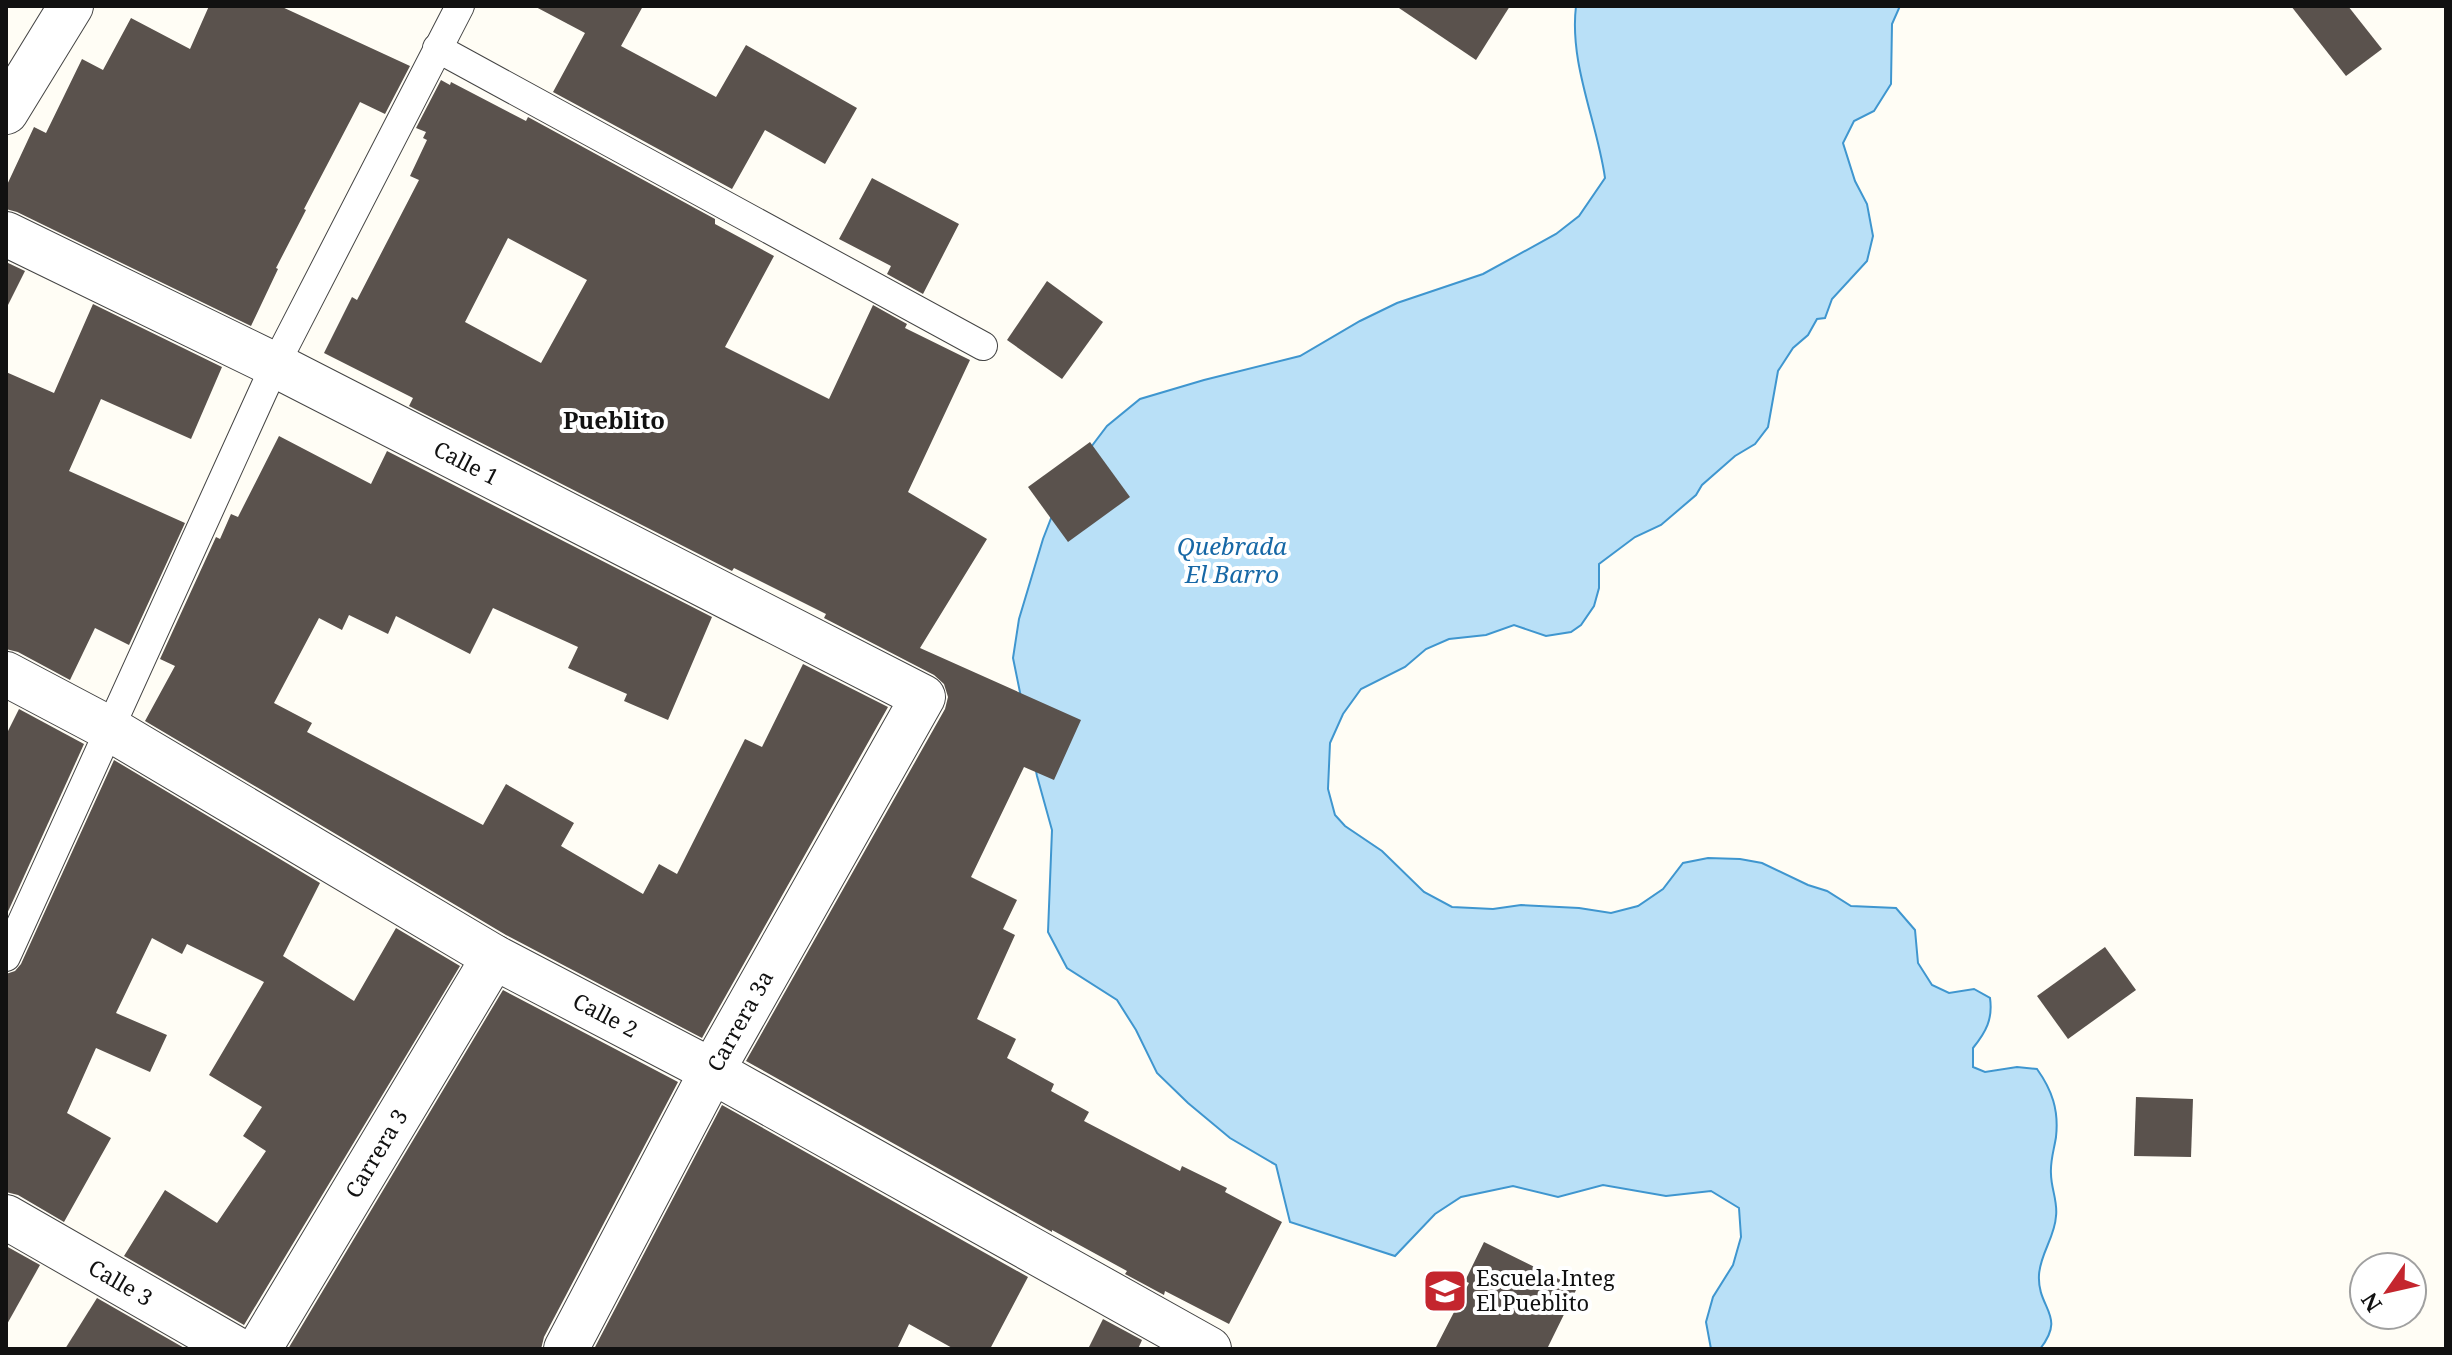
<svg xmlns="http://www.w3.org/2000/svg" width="2452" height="1355" viewBox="0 0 2452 1355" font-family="'Noto Serif',serif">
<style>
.water{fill:#b9e0f7;stroke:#3f96cf;stroke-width:2}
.building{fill:#5a524d;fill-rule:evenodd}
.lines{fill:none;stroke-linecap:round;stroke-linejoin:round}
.lane-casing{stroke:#444;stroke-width:30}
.street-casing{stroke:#444;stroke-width:46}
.lane{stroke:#fff;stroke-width:28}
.street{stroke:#fff;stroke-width:44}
.labels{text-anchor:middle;stroke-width:8;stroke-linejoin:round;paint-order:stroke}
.street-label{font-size:22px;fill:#111;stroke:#fff}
.poi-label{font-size:22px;fill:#111;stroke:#fff;text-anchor:start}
.neighbourhood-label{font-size:24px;font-weight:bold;fill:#111;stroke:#fff}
.water-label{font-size:24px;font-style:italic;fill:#1768a6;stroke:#fff}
</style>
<rect width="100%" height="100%" fill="#fffdf5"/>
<path class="water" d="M 1576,6 L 1900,6 L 1892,24 L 1891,84 L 1874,111 L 1854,121 L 1843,143 L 1855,181 L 1867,204 L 1873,236 L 1867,261 L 1832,299 L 1825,318 L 1817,319 L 1808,335 L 1793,348 L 1778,371 L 1768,427 L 1755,444 L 1735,456 L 1702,485 L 1696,495 L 1661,525 L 1635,537 L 1599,564 L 1599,588 L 1594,606 L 1581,625 L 1571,632 L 1546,636 L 1514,625 L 1486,635 L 1449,639 L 1426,649 L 1405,667 L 1361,689 L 1343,714 L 1330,743 L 1328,789 L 1335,815 L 1345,826 L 1382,851 L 1424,892 L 1452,907 L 1493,909 L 1521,905 L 1579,908 L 1611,913 L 1638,906 L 1663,889 L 1683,863 L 1708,858 L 1740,859 L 1762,863 L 1808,885 L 1827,891 L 1851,906 L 1896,908 L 1915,930 L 1918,963 L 1932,985 L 1949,993 L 1974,989 L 1990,998 C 1993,1019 1986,1032 1973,1048 L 1973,1067 L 1985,1072 L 2017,1067 L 2037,1069 C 2052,1090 2059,1110 2056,1137 C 2054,1150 2050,1161 2051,1174 C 2051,1188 2058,1202 2056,1216 C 2055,1237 2040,1254 2039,1275 C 2037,1309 2067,1315 2040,1349 L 1711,1349 L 1706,1322 L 1713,1297 L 1733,1265 L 1741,1237 L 1739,1208 L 1711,1191 L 1666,1196 L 1603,1185 L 1558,1197 L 1513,1186 L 1461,1197 L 1435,1214 L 1395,1256 L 1290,1222 L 1276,1165 L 1230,1138 L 1188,1103 L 1157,1073 L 1136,1030 L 1117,1000 L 1067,968 L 1048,932 L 1052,830 L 1037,776 L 1013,658 L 1019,619 L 1043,539 L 1062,490 L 1085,455 L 1107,426 L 1140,399 L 1204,380 L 1300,356 L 1360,321 L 1397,303 L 1483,274 L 1556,234 L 1579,216 L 1605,178 C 1597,121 1569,64 1576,6 Z"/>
<g class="building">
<path d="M 209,6 L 280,6 L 410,66 L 385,114 L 360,102 L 304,209 L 306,210 L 276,268 L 278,269 L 251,326 L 17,212 L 6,209 L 6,187 L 34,127 L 46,133 L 82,59 L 103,70 L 131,18 L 190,49 Z"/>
<path d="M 534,6 L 643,6 L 621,46 L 716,97 L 746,45 L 857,108 L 825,164 L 765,130 L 732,189 L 553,92 L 585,33 Z"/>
<path d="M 1396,6 L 1510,6 L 1476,60 Z"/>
<path d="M 2291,6 L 2348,6 L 2382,49 L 2346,76 Z"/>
<path d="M 441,80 L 450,85 L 451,82 L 526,121 L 528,117 L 715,219 L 715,224 L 774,256 L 725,347 L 829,399 L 873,305 L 907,324 L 905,328 L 970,360 L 908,492 L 987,539 L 920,648 L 1081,720 L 1054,780 L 1024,767 L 971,877 L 1017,900 L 1003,929 L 1015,935 L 977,1019 L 1016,1039 L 1007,1058 L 1054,1084 L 1051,1091 L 1089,1112 L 1084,1121 L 1180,1171 L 1182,1166 L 1227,1188 L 1225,1192 L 1282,1222 L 1229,1324 L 1165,1291 L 1164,1295 L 1125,1274 L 1127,1271 L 1052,1230 L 1052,1232 L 746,1061 L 945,709 L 948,697 L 944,684 L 934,675 L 824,618 L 826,614 L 734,568 L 732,571 L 409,406 L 413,398 L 324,353 L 352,297 L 357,300 L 419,180 L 410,176 L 427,140 L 423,138 L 426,132 L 416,128 ZM 508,238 L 587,280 L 541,363 L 465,322 Z"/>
<path d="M 872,178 L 959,224 L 923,294 L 887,274 L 891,266 L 839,239 Z"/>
<path d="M 6,262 L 25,271 L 6,309 Z"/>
<path d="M 1047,281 L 1103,322 L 1062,379 L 1007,340 Z"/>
<path d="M 93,304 L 222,367 L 191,439 L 101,399 L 69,471 L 185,523 L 129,645 L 95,628 L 70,680 L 18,652 L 6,649 L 6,372 L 54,393 Z"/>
<path d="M 279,436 L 371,484 L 387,451 L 712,617 L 668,720 L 624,701 L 627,694 L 568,668 L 578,647 L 493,608 L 470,654 L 396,616 L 388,634 L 349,615 L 342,630 L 319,618 L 274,703 L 312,723 L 307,732 L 483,825 L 506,784 L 574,823 L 561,846 L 643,894 L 659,864 L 677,874 L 745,739 L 762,747 L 803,664 L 888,707 L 702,1038 L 506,935 L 145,721 L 175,666 L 160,659 L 216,537 L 220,539 L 231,514 L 238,517 Z"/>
<path d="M 1090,442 L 1130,497 L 1068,542 L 1028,487 Z"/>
<path d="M 19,709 L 84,744 L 6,916 L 6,735 Z"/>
<path d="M 114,760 L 320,883 L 283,956 L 354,1001 L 396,928 L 460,966 L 244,1325 L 124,1256 L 165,1190 L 217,1223 L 266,1151 L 243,1136 L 262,1107 L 209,1075 L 264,982 L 187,944 L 182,954 L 152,938 L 116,1013 L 167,1035 L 150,1072 L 96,1048 L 67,1113 L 111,1138 L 64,1222 L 18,1195 L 6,1192 L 6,974 L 15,971 L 21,964 Z"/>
<path d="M 2105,947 L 2136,990 L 2068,1039 L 2037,996 Z"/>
<path d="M 503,990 L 678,1082 L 544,1337 L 541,1349 L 288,1349 Z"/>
<path d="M 2136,1097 L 2193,1099 L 2191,1157 L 2134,1156 Z"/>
<path d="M 722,1105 L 1028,1277 L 990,1349 L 954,1349 L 909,1324 L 897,1349 L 594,1349 Z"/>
<path d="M 1484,1242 L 1577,1288 L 1547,1349 L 1435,1349 L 1469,1283 L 1465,1281 Z"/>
<path d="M 6,1246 L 40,1265 L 6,1326 Z"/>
<path d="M 97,1298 L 186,1349 L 65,1349 Z"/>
<path d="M 1103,1319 L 1142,1340 L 1138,1349 L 1088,1349 Z"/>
</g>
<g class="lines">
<g class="lane-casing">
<g id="lane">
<path d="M 437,48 L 983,346"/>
<path d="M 6,957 L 275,365 L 460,6"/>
</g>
</g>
<g class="street-casing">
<g id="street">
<path d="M 6,112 L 71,6"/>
<path id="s1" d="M 6,234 L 275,365 L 923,697 L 712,1071 L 566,1349"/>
<path id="s2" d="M 6,674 L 110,729 L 494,957 L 712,1071 L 1209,1349"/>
<path id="s3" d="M 6,1217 L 236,1349"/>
<path id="s4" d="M 259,1349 L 494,957"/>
</g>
</g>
<use href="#lane" class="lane"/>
<use href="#street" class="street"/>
</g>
<defs>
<g id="school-square" transform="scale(2.3)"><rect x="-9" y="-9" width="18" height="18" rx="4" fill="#c4262e" stroke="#fff"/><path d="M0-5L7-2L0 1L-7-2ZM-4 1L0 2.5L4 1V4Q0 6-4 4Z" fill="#fff"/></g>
</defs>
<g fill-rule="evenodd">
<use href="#school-square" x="1445" y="1291"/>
</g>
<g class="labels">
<g class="street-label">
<text dy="8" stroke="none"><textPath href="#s1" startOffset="514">Calle 1</textPath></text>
<text dy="8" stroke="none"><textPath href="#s2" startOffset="690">Calle 2</textPath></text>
<text transform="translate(740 1021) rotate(-61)" y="8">Carrera 3a</text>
<text dy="8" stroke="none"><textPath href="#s4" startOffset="228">Carrera 3</textPath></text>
<text dy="8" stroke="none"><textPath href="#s3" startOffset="132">Calle 3</textPath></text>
</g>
<g class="poi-label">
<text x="1476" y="1286">Escuela Integ<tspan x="1476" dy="25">El Pueblito</tspan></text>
</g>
<g class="neighbourhood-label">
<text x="614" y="429">Pueblito</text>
</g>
<g class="water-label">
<text x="1232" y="555">Quebrada<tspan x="1232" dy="28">El Barro</tspan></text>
</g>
</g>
<rect width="2452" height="1355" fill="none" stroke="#111111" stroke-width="16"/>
<g transform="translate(2388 1291) rotate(236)"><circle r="38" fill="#ffffff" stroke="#a0a0a0" stroke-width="2"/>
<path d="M0-6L14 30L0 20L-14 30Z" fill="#c4262e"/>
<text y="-12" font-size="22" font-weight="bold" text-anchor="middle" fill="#111111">N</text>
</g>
</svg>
